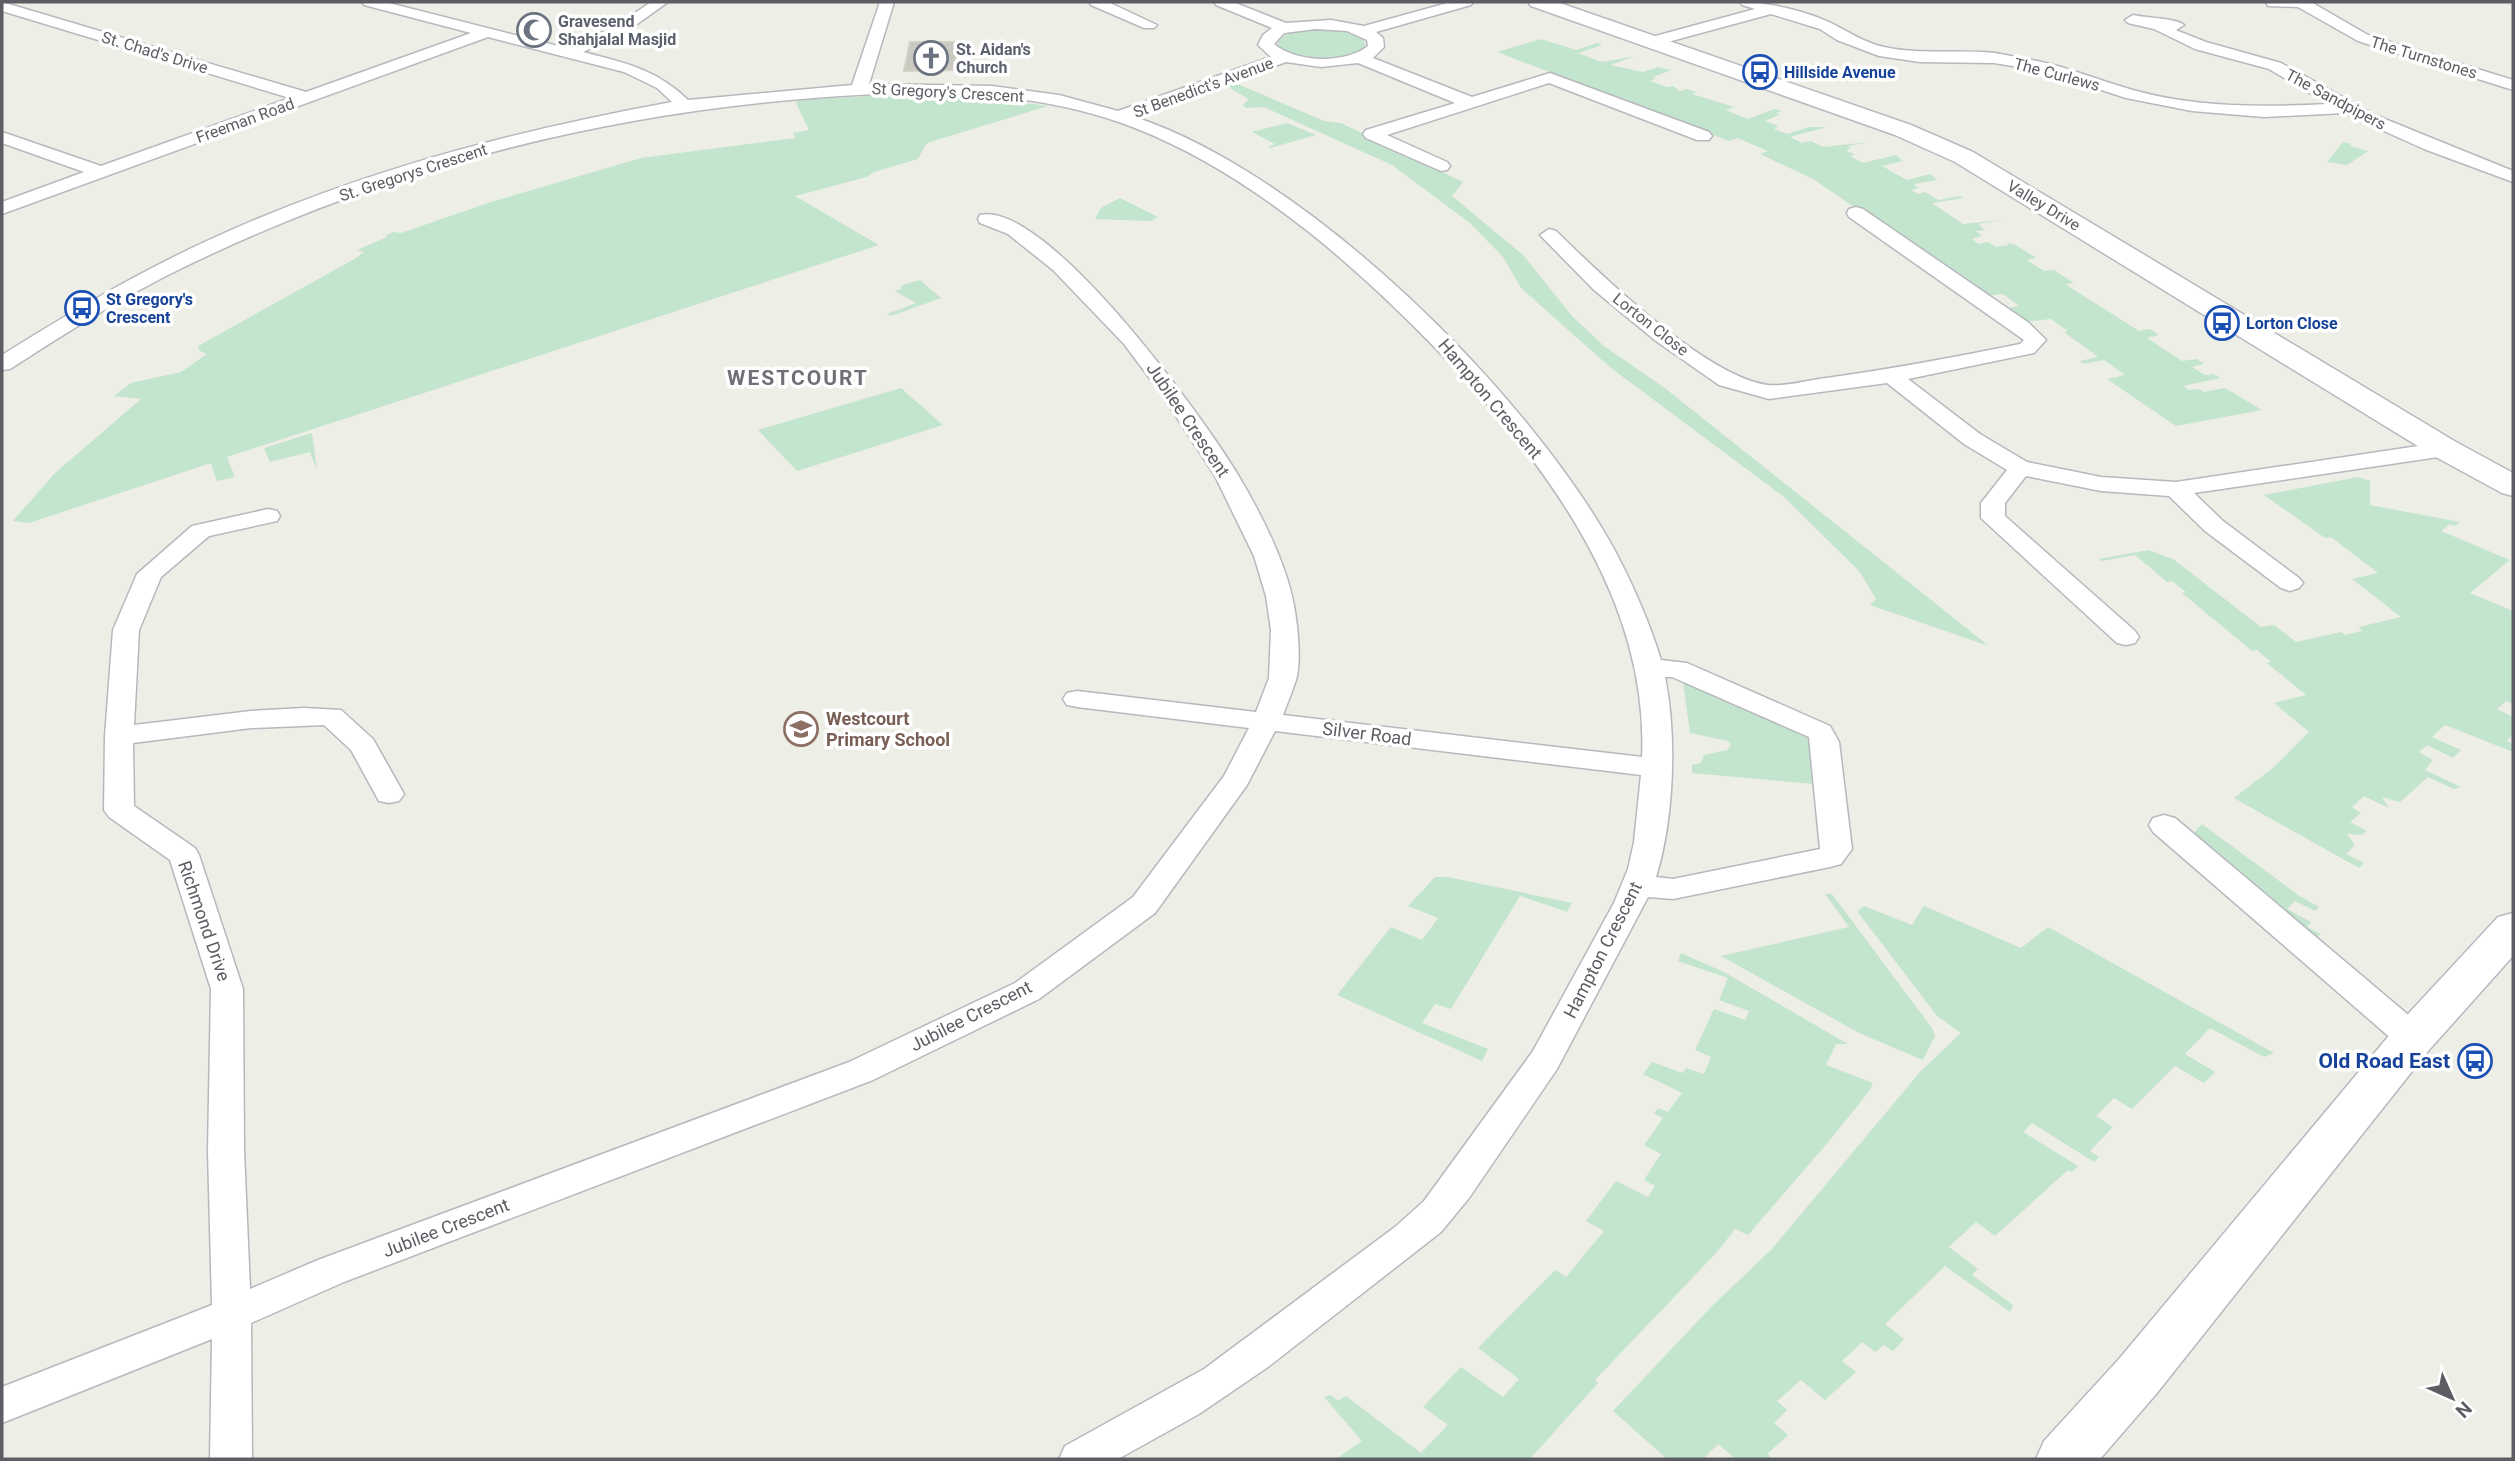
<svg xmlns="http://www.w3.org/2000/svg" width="2515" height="1461" viewBox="0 0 2515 1461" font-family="Roboto,sans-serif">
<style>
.green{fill:#c3e4cd}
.building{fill:#cac9c1;stroke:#d2d2c4;stroke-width:2}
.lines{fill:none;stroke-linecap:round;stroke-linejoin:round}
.street-casing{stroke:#b7b8be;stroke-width:3}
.secondary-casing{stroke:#b8b9c0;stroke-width:3}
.street{fill:#fff;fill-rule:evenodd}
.secondary{fill:#fff;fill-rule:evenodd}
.labels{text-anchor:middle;stroke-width:7;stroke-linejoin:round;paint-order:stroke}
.far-worship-label{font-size:16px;font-weight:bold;fill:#5b616d;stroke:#fff;text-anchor:start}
.far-street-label{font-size:16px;fill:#5d5e64;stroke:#fff}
.far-transit-label{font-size:16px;font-weight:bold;fill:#164399;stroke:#fff;text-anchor:start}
.street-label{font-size:18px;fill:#5d5e64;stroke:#fff}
.education-label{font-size:18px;font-weight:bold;fill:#785e54;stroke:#fff;text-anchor:start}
.far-district-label{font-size:21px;font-weight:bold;letter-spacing:2px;fill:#6e7076;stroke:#fff}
.near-transit-label{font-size:21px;font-weight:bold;fill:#164399;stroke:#fff;text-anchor:end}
</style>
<rect width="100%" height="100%" fill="#edeee5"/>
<g class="green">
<path d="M 1314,28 C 1330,29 1363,26 1366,46 C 1349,66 1299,61 1279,47 L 1277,41 L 1290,32 Z"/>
<path d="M 1541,39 L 1576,50 L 1598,43 L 1602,45 L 1578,53 L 1602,62 L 1636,56 L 1610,65 L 1643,72 L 1658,67 L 1671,70 L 1653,77 L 1656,78 L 1650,81 L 1667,87 L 1673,86 L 1680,91 L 1687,89 L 1696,92 L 1692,94 L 1734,107 L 1726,110 L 1748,119 L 1775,109 L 1782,111 L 1776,113 L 1779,115 L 1765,121 L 1779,126 L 1774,129 L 1787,134 L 1809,127 L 1827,127 L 1790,137 L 1802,143 L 1811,141 L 1823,147 L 1869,142 L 1848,146 L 1851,148 L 1846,150 L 1855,155 L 1850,156 L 1863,163 L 1896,155 L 1903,161 L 1882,166 L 1907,180 L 1930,174 L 1937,180 L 1914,184 L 1918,188 L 1911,190 L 1918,194 L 1925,192 L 1938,200 L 1960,196 L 1964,198 L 1932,203 L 1963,224 L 2001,220 L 1978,224 L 1985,230 L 1975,231 L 1982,236 L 1972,239 L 1979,244 L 1988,242 L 1996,247 L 2009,245 L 2007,243 C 2017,244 2026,252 2036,258 L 2027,260 L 2044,271 L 2054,270 L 2074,283 L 2065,284 L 2139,331 L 2150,329 L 2159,335 L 2147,338 L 2182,361 L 2197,359 L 2204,364 L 2192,367 L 2205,375 L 2213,374 L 2220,378 L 2183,386 L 2189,390 L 2199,389 L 2204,392 L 2225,388 L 2262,410 L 2176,426 L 2107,379 L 2125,375 L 2104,360 L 2083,364 L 2080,361 L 2098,357 L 2064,332 L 2068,331 L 2051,319 L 2023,322 L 2005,309 L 2019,306 L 2003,294 L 1985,296 L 1813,179 L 1760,154 L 1768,151 L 1738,138 L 1729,141 L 1497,52 Z"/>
<path d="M 1235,83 L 1324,121 L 1341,123 L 1463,182 L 1452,196 L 1523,255 L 1572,316 L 1604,346 L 1666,389 L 1989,646 L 1870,605 L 1876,599 L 1859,571 L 1784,497 L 1611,368 L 1521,288 L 1503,257 L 1470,223 L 1392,165 L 1264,107 L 1246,108 L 1243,105 L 1249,99 L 1226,86 Z"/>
<path d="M 887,95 L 977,97 L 1048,106 L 930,142 L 926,144 L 918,159 L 874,172 L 867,177 L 795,196 L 879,245 L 227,457 L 235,477 L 217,481 L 211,463 L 29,523 L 13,521 L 54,474 L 141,399 L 114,396 L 131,383 L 181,372 L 207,354 L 200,351 L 198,346 L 356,258 L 364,252 L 357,250 L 387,237 L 385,236 L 393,232 L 401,233 L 491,202 L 641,158 L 795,138 L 793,133 L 809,130 L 796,103 L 798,100 Z"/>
<path d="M 1287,123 L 1316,135 L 1270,148 L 1268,147 L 1275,144 L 1252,132 Z"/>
<path d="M 2343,142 L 2351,144 L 2350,146 L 2368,151 L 2347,165 L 2327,162 Z"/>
<path d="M 1120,198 L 1158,217 L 1150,221 L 1095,219 L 1101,208 Z"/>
<path d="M 920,280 L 941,298 L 891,316 L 887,314 L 916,303 L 895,291 L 901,289 L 902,285 Z"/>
<path d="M 901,388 L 943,425 L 797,471 L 758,430 Z"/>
<path d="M 312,433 L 317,470 L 310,452 L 270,462 L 264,448 Z"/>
<path d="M 2358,477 L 2370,481 L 2370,505 L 2460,522 L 2455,526 L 2450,524 L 2441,531 L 2510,560 L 2470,593 L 2513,611 L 2513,704 L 2506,701 L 2497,709 L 2513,717 L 2513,734 L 2507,741 L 2513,744 L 2513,752 L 2445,725 L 2432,737 L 2461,750 L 2453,758 L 2427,745 L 2419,752 L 2433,760 L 2425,770 L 2461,787 L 2454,789 L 2428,777 L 2400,802 L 2382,797 L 2389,808 L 2364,796 L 2352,807 L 2361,813 L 2350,822 L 2367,831 L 2362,835 L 2347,834 L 2355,845 L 2346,854 L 2364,863 L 2359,868 L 2234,798 L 2274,767 L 2309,732 L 2274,703 L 2306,695 L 2267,663 L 2271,662 L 2257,650 L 2252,651 L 2182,593 L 2186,592 L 2172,581 L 2167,582 L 2135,555 L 2102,561 L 2099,559 L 2148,550 L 2173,559 L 2261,627 L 2274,625 L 2296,642 L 2341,632 L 2345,635 L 2362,631 L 2359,627 L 2401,617 L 2352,579 L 2378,573 L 2331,537 L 2325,538 L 2264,495 Z"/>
<path d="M 1683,681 L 1810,734 L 1814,784 L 1692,773 L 1692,765 L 1701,763 L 1704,755 L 1727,750 L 1731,745 L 1728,741 L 1690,733 Z"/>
<path d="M 2202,824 L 2298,895 L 2319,907 L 2315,911 L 2295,901 L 2287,909 L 2311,922 L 2307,927 L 2321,934 L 2313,941 L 2193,834 Z"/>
<path d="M 1435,877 L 1448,877 L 1572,903 L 1567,912 L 1520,896 L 1451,1009 L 1435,1004 L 1422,1023 L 1488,1049 L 1482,1061 L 1337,995 L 1391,927 L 1422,940 L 1438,918 L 1408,906 Z"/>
<path d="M 1825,894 L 1832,894 L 1932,1028 L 1935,1036 L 1923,1060 L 1859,1033 L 1721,956 L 1849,927 Z"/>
<path d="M 1864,906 L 1912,925 L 1924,906 L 2021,948 L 2048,927 L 2274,1053 L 2264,1057 L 2210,1028 L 2185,1054 L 2215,1072 L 2204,1083 L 2175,1066 L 2132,1109 L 2114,1098 L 2096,1116 L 2113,1127 L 2090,1151 L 2099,1157 L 2094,1162 L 2032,1123 L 2023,1132 L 2078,1166 L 2072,1172 L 2068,1170 L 1995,1236 L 1976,1222 L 1949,1247 L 1978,1269 L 1972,1275 L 2013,1305 L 2010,1312 L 1945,1266 L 1885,1324 L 1904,1339 L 1893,1351 L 1884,1345 L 1875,1352 L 1862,1342 L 1842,1361 L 1856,1372 L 1825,1400 L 1801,1380 L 1777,1401 L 1787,1410 L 1774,1423 L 1788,1435 L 1768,1453 L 1771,1459 L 1736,1459 L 1718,1444 L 1703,1459 L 1667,1459 L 1613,1411 L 1713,1305 L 1772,1249 L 1920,1072 L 1961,1033 L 1937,1016 L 1857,911 Z"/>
<path d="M 1681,953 L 1724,972 L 1848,1044 L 1836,1044 L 1826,1065 L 1873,1083 L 1870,1090 L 1830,1140 L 1748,1235 L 1735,1229 L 1717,1252 L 1595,1380 L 1598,1383 L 1530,1459 L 1336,1459 L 1362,1441 L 1324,1397 L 1331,1395 L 1338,1401 L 1346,1396 L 1421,1453 L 1448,1425 L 1423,1407 L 1461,1367 L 1503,1397 L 1519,1379 L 1478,1348 L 1555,1270 L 1566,1277 L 1604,1231 L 1586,1221 L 1616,1181 L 1648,1197 L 1655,1186 L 1644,1180 L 1661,1154 L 1644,1145 L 1663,1118 L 1654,1113 L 1658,1108 L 1668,1112 L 1682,1093 L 1643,1074 L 1652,1062 L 1683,1073 L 1686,1068 L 1704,1074 L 1711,1057 L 1695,1050 L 1714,1009 L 1745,1020 L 1749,1011 L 1719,1000 L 1728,978 L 1678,961 Z"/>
</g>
<path class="building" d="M 910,42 L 958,42 L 953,70 L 904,71 Z"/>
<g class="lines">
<g class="street-casing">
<g id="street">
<path d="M 2,2 L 306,92 L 471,33 L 364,5 L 362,2 L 385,2 L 566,48 L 616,26 L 651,2 L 668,2 L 626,32 L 583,52 C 625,63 656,69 688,100 L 852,85 L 880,2 L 894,2 L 869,84 L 992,86 L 1059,95 L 1118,111 L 1271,57 L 1258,45 L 1263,35 L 1272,28 L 1216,5 L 1214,2 L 1233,2 L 1286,23 L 1331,20 L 1364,26 L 1451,2 L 1473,2 L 1471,5 L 1376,32 L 1383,38 L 1384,47 L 1373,58 L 1472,97 L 1550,73 L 1709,132 L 1712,136 L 1709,140 L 1697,140 L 1549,83 L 1387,135 L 1447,162 L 1450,166 L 1447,170 L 1441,171 L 1366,138 L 1363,134 L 1366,130 L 1455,103 L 1358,63 L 1321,67 L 1286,62 L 1135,117 C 1307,174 1527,391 1614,549 C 1633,585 1649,621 1661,660 L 1687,663 L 1830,726 L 1839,742 L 1852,849 L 1841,864 L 1830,867 L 1673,899 L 1648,897 L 1557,1069 L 1469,1198 L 1441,1232 L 1268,1367 L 1199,1414 L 1118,1459 L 1059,1459 L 1065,1446 L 1204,1369 L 1395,1227 L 1424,1201 L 1533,1051 L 1614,903 L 1628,869 L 1634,842 L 1641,775 L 1275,731 L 1247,785 L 1155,913 L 1039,999 L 873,1080 L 344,1282 L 251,1323 L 252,1459 L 210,1459 L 212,1339 L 2,1423 L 2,1387 L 212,1305 L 208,1151 L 211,989 L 170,860 L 109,817 L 104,810 L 105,736 L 113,630 L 137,574 L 192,526 L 268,509 L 277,511 L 280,516 L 277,521 L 209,536 L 161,577 L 139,630 L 134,725 L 251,711 L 304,708 L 341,710 L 373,739 L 404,794 L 399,801 L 389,803 L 379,801 L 351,750 L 324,725 L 251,728 L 133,743 L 134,806 L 195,848 L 199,855 L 243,989 L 244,1151 L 250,1289 L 318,1260 L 849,1062 L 1015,983 L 1133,897 L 1224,776 L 1249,728 L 1077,707 L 1067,705 L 1063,699 L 1067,693 L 1077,691 L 1256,712 L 1269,678 L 1271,630 L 1266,596 L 1254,556 L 1215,476 L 1160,392 L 1124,344 L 1053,270 L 1008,234 L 980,223 L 978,219 L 980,215 C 1046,199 1207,422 1238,475 C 1260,512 1282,555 1292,596 C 1297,618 1302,659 1296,680 C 1292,692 1287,704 1283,715 L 1642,757 C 1649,609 1556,476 1458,372 C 1369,277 1258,176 1135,128 C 1032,88 921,89 813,98 C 585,116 372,173 168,275 C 113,303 61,336 10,369 L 2,370 L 2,355 C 50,325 98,296 148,270 C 312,184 491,135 672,102 L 657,88 L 624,72 L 488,37 L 2,214 L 2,202 L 84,172 L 2,143 L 2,132 L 101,166 L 290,98 L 2,11 ZM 1316,29 L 1347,31 L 1367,40 L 1368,46 C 1345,64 1297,63 1274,44 L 1284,33 ZM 1665,677 L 1672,677 L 1809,737 L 1820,849 L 1673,879 L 1656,877 C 1674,819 1677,736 1665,677 Z"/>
<path d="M 1089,2 L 1108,2 L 1157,25 L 1154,28 L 1144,28 L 1091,5 Z"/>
<path d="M 1740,2 C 1767,2 1806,11 1831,23 C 1849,32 1865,43 1884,47 C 1921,55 1958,49 1995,53 C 2007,55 2020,58 2032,60 C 2067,66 2099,81 2133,90 C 2196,108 2264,107 2328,104 L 2269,69 L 2195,49 L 2154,29 L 2128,23 L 2125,20 L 2133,15 C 2146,18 2176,18 2184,25 L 2176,30 L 2178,31 L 2206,42 L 2281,63 L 2375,115 L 2513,171 L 2513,182 L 2424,149 L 2344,113 L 2264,117 L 2192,111 L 2126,98 L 2043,71 L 1994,63 L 1920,62 L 1879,56 L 1837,40 L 1820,29 L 1771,14 L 1653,46 L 1645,41 L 1648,38 L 1755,9 L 1742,5 Z"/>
<path d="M 2266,2 L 2311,2 L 2368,35 L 2513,80 L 2513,90 L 2358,41 L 2298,7 L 2268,6 Z"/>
<path d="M 1856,207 L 1863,209 L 2029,323 L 2046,340 L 2034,353 L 1908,379 L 1980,434 L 2027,462 L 2101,477 L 2176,482 L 2445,442 L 2453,444 L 2456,449 L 2453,454 L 2445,456 L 2194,493 L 2223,521 L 2299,578 L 2303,583 L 2299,588 L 2290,591 L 2281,588 L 2205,531 L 2169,496 L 2101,491 L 2026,476 L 2005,503 L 2005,516 L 2135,631 L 2139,637 L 2135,643 L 2126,645 L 2117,643 L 1981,518 L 1981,503 L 2007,470 L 1964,444 L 1887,383 L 1769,399 L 1719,385 L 1656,341 L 1594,290 L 1540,235 L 1549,229 L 1556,231 C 1601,275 1706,377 1768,385 C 1786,387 1809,380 1826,378 C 1892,369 1956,357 2020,344 L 2024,340 L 1849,217 L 1847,213 L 1849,209 Z"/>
<path d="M 2164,815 L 2175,818 L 2425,1029 L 2430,1038 L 2425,1047 L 2413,1050 L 2401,1047 L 2153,832 L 2149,825 L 2153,818 Z"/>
</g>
</g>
<g class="secondary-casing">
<g id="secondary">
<path d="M 1528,2 L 1557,2 L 1911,125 L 1973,152 L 2456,442 L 2513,473 L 2513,496 L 2502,493 L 2434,456 L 1955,162 L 1895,135 L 1531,6 Z"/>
<path d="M 2513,913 L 2513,956 L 2429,1050 L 2157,1393 L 2100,1459 L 2036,1459 L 2044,1441 L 2119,1359 L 2397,1026 L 2498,917 Z"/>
</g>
</g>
<use href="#street" class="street"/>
<use href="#secondary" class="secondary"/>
</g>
<defs>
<g id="mosque-ring" transform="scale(1.75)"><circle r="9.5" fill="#fff" stroke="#6b7280" stroke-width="1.5"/><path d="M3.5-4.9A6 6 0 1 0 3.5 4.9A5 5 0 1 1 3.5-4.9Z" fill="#6b7280"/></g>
<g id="church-ring" transform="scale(1.75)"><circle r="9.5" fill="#fff" stroke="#6b7280" stroke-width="1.5"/><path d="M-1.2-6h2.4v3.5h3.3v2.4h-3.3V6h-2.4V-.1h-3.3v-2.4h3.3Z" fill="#6b7280"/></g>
<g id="bus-ring" transform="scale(1.75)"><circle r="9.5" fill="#fff" stroke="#1a4fb4" stroke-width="1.5"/><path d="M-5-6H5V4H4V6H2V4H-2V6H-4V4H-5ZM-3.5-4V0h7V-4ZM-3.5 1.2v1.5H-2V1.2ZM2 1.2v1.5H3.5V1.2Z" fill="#1a4fb4"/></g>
<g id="school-ring" transform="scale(1.75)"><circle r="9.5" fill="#fff" stroke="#8d6e63" stroke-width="1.5"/><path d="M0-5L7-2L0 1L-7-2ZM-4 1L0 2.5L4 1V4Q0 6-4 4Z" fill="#8d6e63"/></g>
</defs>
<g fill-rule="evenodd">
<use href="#mosque-ring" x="534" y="30"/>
<use href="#church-ring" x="931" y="58"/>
<use href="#bus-ring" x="1760" y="72"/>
<use href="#bus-ring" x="82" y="308"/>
<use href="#bus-ring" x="2222" y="323"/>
<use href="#school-ring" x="801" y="729"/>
<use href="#bus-ring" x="2475" y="1061"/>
</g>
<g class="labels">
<g class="far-worship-label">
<text x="558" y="27">Gravesend<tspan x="558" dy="18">Shahjalal Masjid</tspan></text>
<text x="956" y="55">St. Aidan's<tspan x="956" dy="18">Church</tspan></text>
</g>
<g class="far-street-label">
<text transform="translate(155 52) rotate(17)" y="6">St. Chad's Drive</text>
<text transform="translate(2424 57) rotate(17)" y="6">The Turnstones</text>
<text transform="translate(2057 74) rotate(15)" y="6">The Curlews</text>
<text transform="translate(1203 87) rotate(-20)" y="6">St Benedict's Avenue</text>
<text transform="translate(948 92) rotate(3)" y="6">St Gregory's Crescent</text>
<text transform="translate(2336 99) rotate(28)" y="6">The Sandpipers</text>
<text transform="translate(245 120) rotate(-20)" y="6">Freeman Road</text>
<text transform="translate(413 172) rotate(-18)" y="6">St. Gregorys Crescent</text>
<text transform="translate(2044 205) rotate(31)" y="6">Valley Drive</text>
<text transform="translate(1651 324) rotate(38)" y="6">Lorton Close</text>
</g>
<g class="far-transit-label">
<text x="1784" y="78">Hillside Avenue</text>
<text x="106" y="305">St Gregory's<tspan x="106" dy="18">Crescent</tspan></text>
<text x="2246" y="329">Lorton Close</text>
</g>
<g class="street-label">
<text transform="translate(1490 399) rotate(50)" y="6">Hampton Crescent</text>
<text transform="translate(1188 420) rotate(56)" y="6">Jubilee Crescent</text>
<text transform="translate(1367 734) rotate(7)" y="6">Silver Road</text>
<text transform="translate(204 921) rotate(71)" y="6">Richmond Drive</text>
<text transform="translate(1603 950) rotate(-63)" y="6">Hampton Crescent</text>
<text transform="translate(971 1016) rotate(-27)" y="6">Jubilee Crescent</text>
<text transform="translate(446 1228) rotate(-21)" y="6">Jubilee Crescent</text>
</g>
<g class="education-label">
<text x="826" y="725">Westcourt<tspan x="826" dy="21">Primary School</tspan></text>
</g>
<g class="far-district-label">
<text x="798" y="385">WESTCOURT</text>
</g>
<g class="near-transit-label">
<text x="2450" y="1068">Old Road East</text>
</g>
</g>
<rect width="2515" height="1461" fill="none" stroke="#5d5e64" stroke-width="7"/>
<g transform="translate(2452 1398) rotate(135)" stroke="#ffffff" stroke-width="5" paint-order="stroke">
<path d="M0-5L12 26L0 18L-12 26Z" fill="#5d5e64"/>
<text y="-10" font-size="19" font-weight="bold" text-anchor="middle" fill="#5d5e64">N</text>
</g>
</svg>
